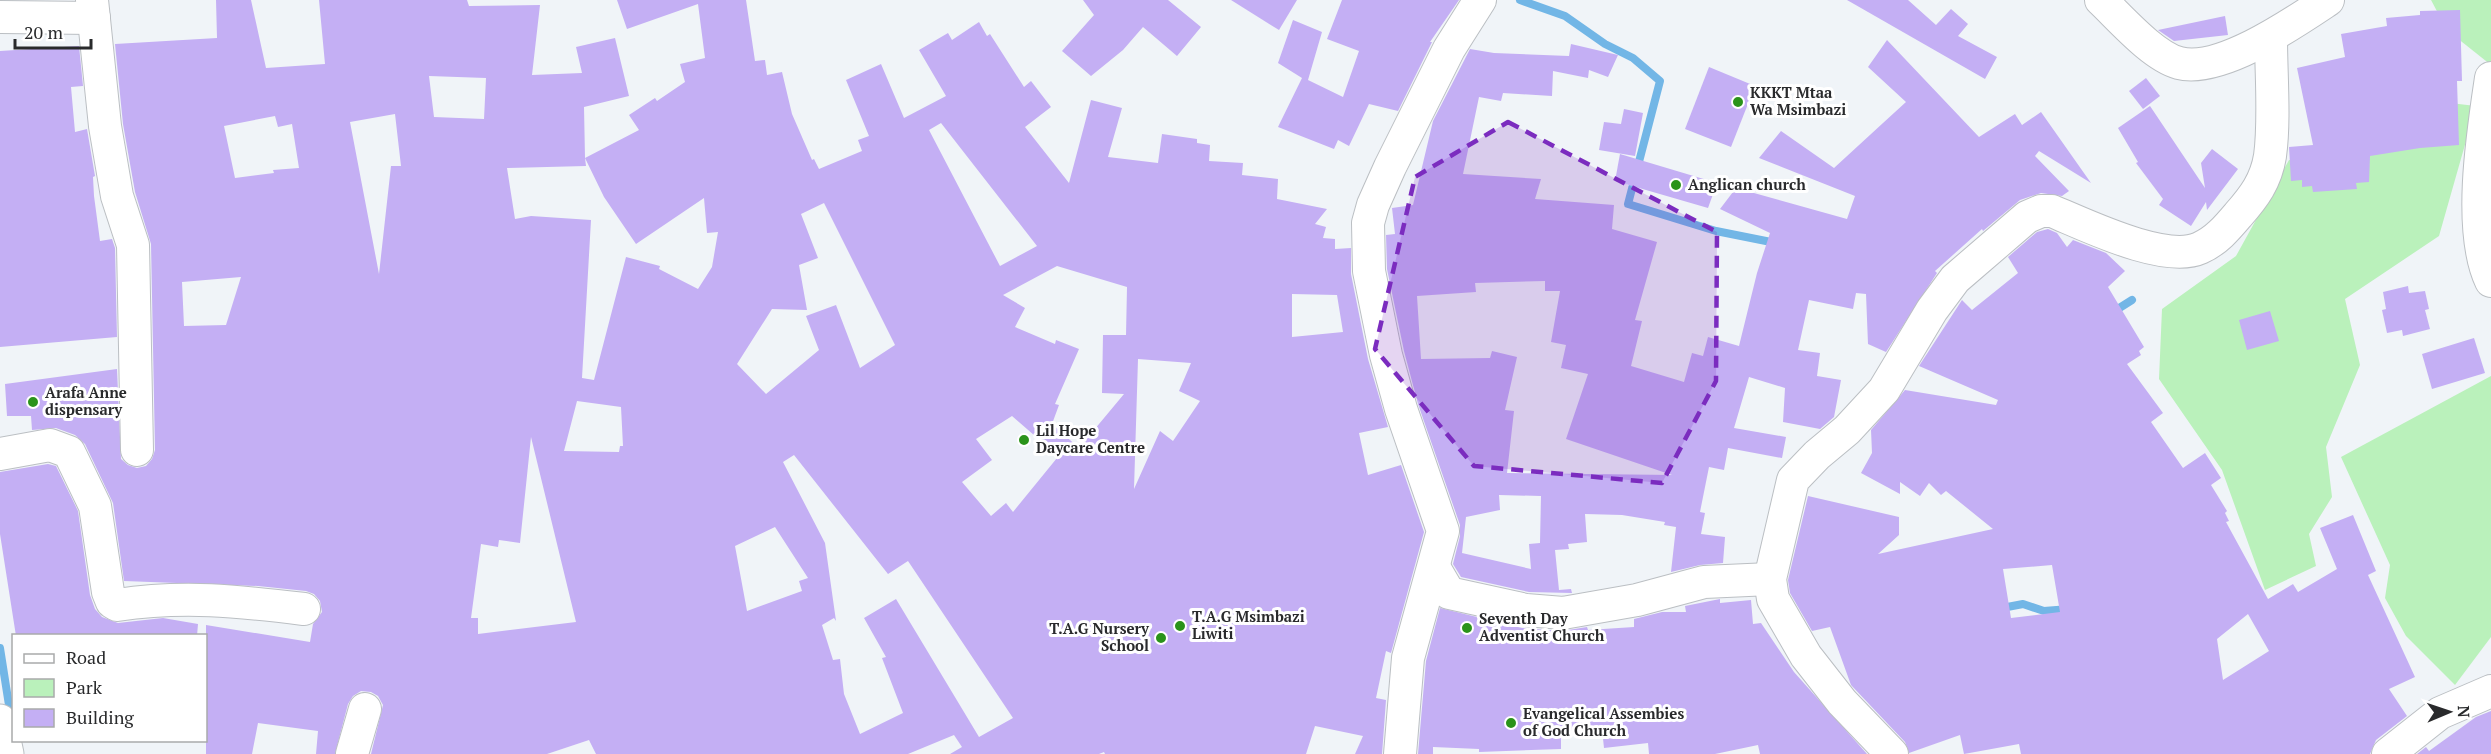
<svg xmlns="http://www.w3.org/2000/svg" width="2491" height="754" viewBox="0 0 2491 754" font-family="'PT Serif',serif">
<style>
.green{fill:#baf1bb}
.lines{fill:none;stroke-linecap:round;stroke-linejoin:round}
.stream{stroke:#72b6e6;stroke-width:8}
.building{fill:#c4aff4;fill-rule:evenodd}
.minor-casing{stroke:#bbbfc3;stroke-width:34}
.major-casing{stroke:#bbbfc3;stroke-width:35}
.minor{stroke:#fff;stroke-width:32}
.major{stroke:#fff;stroke-width:33}
.marked{fill:#7b2cbf;fill-opacity:0.2;stroke:#7b2cbf;stroke-width:4.5;stroke-dasharray:12 8;stroke-linejoin:round}
.poi-dot{fill:#2a931a;stroke:#fff;stroke-width:2}
.labels{text-anchor:middle;stroke-width:6;stroke-linejoin:round;paint-order:stroke}
.poi-label{font-size:15px;font-weight:bold;fill:#292a2c;stroke:#fff;text-anchor:start}
</style>
<rect width="100%" height="100%" fill="#f0f4f8"/>
<g class="green">
<path d="M 2431,0 L 2491,0 L 2491,65 L 2447,30 Z"/>
<path d="M 2424,100 L 2476,106 L 2439,236 L 2345,299 L 2360,365 L 2326,447 L 2332,497 L 2309,534 L 2316,566 L 2265,590 L 2222,470 L 2159,379 L 2162,309 L 2236,256 L 2289,160 L 2372,155 Z"/>
<path d="M 2491,376 L 2491,637 L 2455,685 L 2406,636 L 2385,598 L 2390,565 L 2341,457 Z"/>
</g>
<g class="lines">
<g class="stream">
<path d="M 1520,0 L 1565,16 L 1605,44 L 1633,58 L 1660,81 L 1628,204 L 1716,231 L 1776,243"/>
<path d="M 2113,312 L 2132,300"/>
<path d="M 2002,608 L 2023,604 L 2044,611 L 2069,609"/>
<path d="M 0,648 L 11,718"/>
</g>
</g>
<g class="building">
<path d="M 216,0 L 251,0 L 266,68 L 325,64 L 319,0 L 467,0 L 469,6 L 540,5 L 532,75 L 582,73 L 576,47 L 615,38 L 629,96 L 584,107 L 585,158 L 639,130 L 629,115 L 655,98 L 657,101 L 685,82 L 680,64 L 705,58 L 698,4 L 627,29 L 617,0 L 746,0 L 755,61 L 765,60 L 767,75 L 782,72 L 792,114 L 812,160 L 814,159 L 819,169 L 862,151 L 858,140 L 869,136 L 846,80 L 881,64 L 904,118 L 946,96 L 919,50 L 948,33 L 952,40 L 979,22 L 987,36 L 990,34 L 1024,87 L 1031,81 L 1051,107 L 1025,127 L 1069,183 L 1091,100 L 1122,108 L 1108,157 L 1158,163 L 1162,134 L 1197,139 L 1197,143 L 1210,145 L 1209,161 L 1243,163 L 1242,175 L 1278,179 L 1277,199 L 1327,209 L 1315,224 L 1326,227 L 1323,238 L 1335,239 L 1335,249 L 1351,248 L 1351,274 L 1368,359 L 1388,427 L 1359,433 L 1368,475 L 1401,465 L 1424,532 L 1391,653 L 1386,651 L 1376,698 L 1386,700 L 1382,754 L 1355,754 L 1363,736 L 1315,726 L 1306,754 L 1105,754 L 1104,752 L 1099,754 L 950,754 L 962,747 L 954,735 L 908,754 L 596,754 L 589,740 L 547,754 L 371,754 L 383,705 L 378,696 L 371,692 L 361,691 L 353,696 L 348,704 L 335,754 L 316,754 L 318,731 L 258,723 L 252,754 L 206,754 L 206,625 L 310,642 L 313,624 L 322,612 L 320,601 L 314,594 L 306,591 L 258,586 L 124,581 L 113,503 L 85,444 L 75,435 L 56,428 L 32,430 L 31,416 L 7,416 L 5,384 L 117,369 L 121,459 L 128,465 L 137,468 L 146,466 L 152,459 L 155,450 L 151,244 L 135,192 L 123,124 L 115,44 L 217,38 ZM 429,76 L 486,78 L 484,119 L 434,117 ZM 395,114 L 401,166 L 391,166 L 379,274 L 350,122 ZM 275,116 L 278,127 L 292,124 L 299,168 L 273,170 L 274,173 L 235,178 L 224,126 ZM 941,123 L 1037,246 L 1000,266 L 929,130 ZM 585,158 L 604,197 L 636,244 L 704,198 L 707,233 L 718,232 L 712,267 L 698,289 L 659,269 L 660,266 L 626,257 L 594,380 L 582,378 L 591,220 L 531,216 L 515,219 L 507,168 L 586,166 ZM 824,203 L 895,345 L 860,368 L 836,305 L 806,316 L 819,350 L 766,394 L 737,364 L 772,309 L 807,310 L 799,265 L 818,258 L 801,214 ZM 1057,266 L 1127,287 L 1126,335 L 1103,335 L 1102,393 L 1124,394 L 1079,448 L 1052,424 L 1059,405 L 1055,404 L 1079,349 L 1056,340 L 1055,344 L 1015,327 L 1025,308 L 1003,295 ZM 241,277 L 226,325 L 184,326 L 182,282 ZM 1292,294 L 1337,295 L 1343,332 L 1292,337 ZM 1138,359 L 1191,363 L 1179,391 L 1200,401 L 1173,441 L 1160,431 L 1134,489 ZM 577,401 L 621,407 L 623,446 L 620,446 L 619,452 L 564,451 ZM 1012,416 L 1057,455 L 1057,458 L 1013,512 L 1006,503 L 991,516 L 962,482 L 992,460 L 976,439 ZM 531,437 L 576,622 L 478,634 L 478,618 L 471,618 L 481,544 L 498,547 L 499,540 L 520,543 ZM 794,455 L 888,574 L 908,561 L 1013,718 L 979,737 L 896,599 L 864,618 L 886,657 L 882,658 L 903,713 L 860,734 L 844,694 L 840,659 L 833,660 L 822,625 L 834,618 L 836,621 L 825,543 L 783,462 ZM 775,527 L 808,578 L 799,581 L 802,591 L 747,611 L 735,546 Z"/>
<path d="M 1083,0 L 1168,0 L 1201,27 L 1177,56 L 1143,27 L 1123,50 L 1091,76 L 1062,51 L 1094,15 Z"/>
<path d="M 1231,0 L 1297,0 L 1279,30 Z"/>
<path d="M 1342,0 L 1459,0 L 1430,42 L 1432,42 L 1398,111 L 1369,104 L 1349,146 L 1338,140 L 1334,149 L 1278,127 L 1302,78 L 1278,63 L 1293,20 L 1322,32 L 1308,80 L 1343,97 L 1359,51 L 1327,39 Z"/>
<path d="M 1847,0 L 1908,0 L 1936,25 L 1951,9 L 1968,24 L 1958,36 L 1997,57 L 1985,79 Z"/>
<path d="M 2460,10 L 2462,81 L 2457,81 L 2459,145 L 2420,148 L 2370,156 L 2369,182 L 2356,183 L 2357,189 L 2313,192 L 2312,186 L 2302,187 L 2302,180 L 2291,181 L 2289,147 L 2313,145 L 2297,68 L 2345,57 L 2341,34 L 2387,26 L 2386,18 L 2420,15 L 2420,11 Z"/>
<path d="M 2225,16 L 2228,35 L 2174,41 L 2158,30 Z"/>
<path d="M 1887,40 L 1979,137 L 2015,114 L 2022,125 L 2041,112 L 2091,183 L 2039,151 L 2035,156 L 2069,191 L 2062,196 L 2041,193 L 2020,200 L 1983,231 L 1982,229 L 1935,271 L 1937,273 L 1886,352 L 1868,344 L 1866,294 L 1856,293 L 1853,309 L 1809,300 L 1798,350 L 1820,353 L 1817,376 L 1841,380 L 1834,417 L 1820,429 L 1783,422 L 1785,388 L 1749,377 L 1734,428 L 1786,437 L 1782,458 L 1728,448 L 1724,470 L 1709,467 L 1700,512 L 1705,513 L 1701,534 L 1725,537 L 1723,563 L 1700,565 L 1671,572 L 1676,527 L 1664,525 L 1665,522 L 1622,515 L 1585,514 L 1587,542 L 1568,544 L 1569,549 L 1555,550 L 1559,590 L 1571,589 L 1572,593 L 1529,592 L 1461,577 L 1453,564 L 1460,536 L 1460,525 L 1418,404 L 1404,351 L 1387,269 L 1386,235 L 1395,234 L 1392,208 L 1413,205 L 1433,121 L 1470,49 L 1494,53 L 1569,56 L 1571,44 L 1618,55 L 1608,77 L 1589,70 L 1588,78 L 1553,71 L 1552,96 L 1503,93 L 1501,101 L 1479,97 L 1463,174 L 1541,179 L 1535,199 L 1614,205 L 1612,229 L 1657,242 L 1635,320 L 1642,321 L 1631,366 L 1684,382 L 1692,353 L 1703,356 L 1708,337 L 1739,346 L 1757,273 L 1770,233 L 1720,209 L 1736,188 L 1847,219 L 1855,196 L 1759,158 L 1781,131 L 1834,168 L 1883,123 L 1906,102 L 1868,67 ZM 1545,281 L 1545,291 L 1560,291 L 1551,342 L 1566,345 L 1561,368 L 1588,374 L 1566,439 L 1672,475 L 1507,473 L 1514,411 L 1505,410 L 1517,357 L 1492,351 L 1490,358 L 1421,359 L 1417,296 L 1476,292 L 1475,283 ZM 1499,495 L 1541,496 L 1540,543 L 1529,544 L 1531,569 L 1462,553 L 1466,517 L 1500,510 Z"/>
<path d="M 79,46 L 83,86 L 71,87 L 75,132 L 87,129 L 95,176 L 93,177 L 94,196 L 100,241 L 112,239 L 115,248 L 117,337 L 0,347 L 0,51 Z"/>
<path d="M 1709,67 L 1755,86 L 1731,147 L 1685,129 Z"/>
<path d="M 2146,78 L 2160,96 L 2143,109 L 2129,91 Z"/>
<path d="M 2150,106 L 2205,188 L 2201,163 L 2212,149 L 2238,169 L 2207,210 L 2206,202 L 2191,226 L 2159,205 L 2163,199 L 2136,163 L 2138,162 L 2118,128 Z"/>
<path d="M 1624,109 L 1643,113 L 1635,156 L 1599,150 L 1604,122 L 1621,124 Z"/>
<path d="M 1620,154 L 1717,183 L 1708,208 L 1615,181 Z"/>
<path d="M 2048,229 L 2057,233 L 2067,247 L 2073,240 L 2106,253 L 2125,271 L 2108,287 L 2144,347 L 2139,351 L 2141,355 L 2127,364 L 2163,413 L 2151,422 L 2183,468 L 2205,453 L 2221,478 L 2211,485 L 2227,511 L 2225,513 L 2229,521 L 2226,522 L 2268,599 L 2293,584 L 2298,592 L 2337,569 L 2320,528 L 2353,515 L 2376,571 L 2368,575 L 2415,677 L 2389,689 L 2407,716 L 2376,740 L 2370,754 L 2021,754 L 2019,744 L 1964,754 L 1960,735 L 1909,753 L 1905,742 L 1851,685 L 1830,627 L 1812,631 L 1790,593 L 1788,580 L 1808,496 L 1899,517 L 1899,535 L 1878,554 L 1993,529 L 1946,491 L 1941,495 L 1929,483 L 1920,496 L 1900,482 L 1900,494 L 1861,473 L 1872,453 L 1871,430 L 1905,390 L 1996,405 L 1998,400 L 1919,366 L 1962,300 L 1972,310 L 2018,273 L 2008,257 L 2037,232 ZM 2052,565 L 2060,612 L 2011,618 L 2003,569 ZM 2248,614 L 2269,651 L 2223,680 L 2217,639 Z"/>
<path d="M 2408,286 L 2409,293 L 2425,291 L 2429,309 L 2425,310 L 2430,329 L 2403,336 L 2402,330 L 2387,333 L 2382,310 L 2386,309 L 2383,292 Z"/>
<path d="M 2270,311 L 2279,341 L 2247,350 L 2239,320 Z"/>
<path d="M 2474,338 L 2485,373 L 2432,389 L 2422,354 Z"/>
<path d="M 48,464 L 56,466 L 78,511 L 90,595 L 95,609 L 102,617 L 118,623 L 163,618 L 198,624 L 197,636 L 16,636 L 0,534 L 0,472 Z"/>
<path d="M 1720,599 L 1720,603 L 1751,600 L 1753,624 L 1761,623 L 1794,672 L 1867,754 L 1760,754 L 1758,745 L 1715,754 L 1649,754 L 1648,743 L 1604,748 L 1602,729 L 1561,731 L 1561,749 L 1479,752 L 1479,749 L 1433,747 L 1433,754 L 1418,754 L 1426,661 L 1440,608 L 1522,628 L 1562,631 L 1587,627 L 1588,630 L 1634,627 L 1634,619 L 1662,612 L 1686,612 L 1685,606 Z"/>
<path d="M 2491,711 L 2491,754 L 2417,754 L 2426,747 L 2429,751 L 2476,717 Z"/>
</g>
<g class="lines">
<g class="minor-casing">
<g id="minor">
<path d="M 92,0 L 105,126 L 117,196 L 133,245 L 137,450"/>
<path d="M 2101,0 C 2121,19 2153,56 2179,63 C 2220,74 2295,22 2328,0"/>
<path d="M 0,17 L 94,18"/>
<path d="M 2491,78 C 2483,131 2467,231 2491,281"/>
<path d="M 0,454 L 50,445 L 69,452 L 95,506 L 108,592 L 112,602 L 117,605 C 184,595 237,601 304,609"/>
<path d="M 1435,569 L 1449,593 L 1526,610 L 1563,613 L 1637,600 L 1704,582 L 1770,579"/>
<path d="M 352,754 L 365,709"/>
<path d="M 1400,754 L 1408,658 L 1443,531 L 1401,409 L 1386,355 L 1369,271 L 1368,223 L 1373,205 L 1390,167 L 1449,49 L 1480,0"/>
<path d="M 1892,754 L 1842,702 L 1806,656 L 1773,599 L 1770,579 L 1793,480 L 1817,455 L 1847,430 L 1884,390 L 1932,310 L 1955,279 L 2027,217 L 2041,211 L 2052,211 C 2086,225 2165,264 2200,248 C 2216,241 2227,228 2238,215 C 2254,197 2266,181 2270,156 C 2275,120 2271,75 2271,37"/>
<path d="M 2388,754 L 2440,713 L 2491,691"/>
</g>
</g>
<g class="major-casing">
<path id="major" d="M 0,721 L 7,754"/>
</g>
<use href="#minor" class="minor"/>
<use href="#major" class="major"/>
</g>
<path class="marked" d="M 1508,122 L 1717,232 L 1716,381 L 1662,483 L 1474,466 L 1375,349 L 1415,177 Z"/>
<g class="poi-dot">
<circle cx="1738" cy="102" r="6"/>
<circle cx="1676" cy="185" r="6"/>
<circle cx="33" cy="402" r="6"/>
<circle cx="1024" cy="440" r="6"/>
<circle cx="1180" cy="626" r="6"/>
<circle cx="1467" cy="628" r="6"/>
<circle cx="1161" cy="638" r="6"/>
<circle cx="1511" cy="723" r="6"/>
</g>
<g class="labels">
<g class="poi-label">
<text x="1750" y="98">KKKT Mtaa<tspan x="1750" dy="17">Wa Msimbazi</tspan></text>
<text x="1688" y="190">Anglican church</text>
<text x="45" y="398">Arafa Anne<tspan x="45" dy="17">dispensary</tspan></text>
<text x="1036" y="436">Lil Hope<tspan x="1036" dy="17">Daycare Centre</tspan></text>
<text x="1192" y="622">T.A.G Msimbazi<tspan x="1192" dy="17">Liwiti</tspan></text>
<text x="1479" y="624">Seventh Day<tspan x="1479" dy="17">Adventist Church</tspan></text>
<text x="1149" y="634" text-anchor="end">T.A.G Nursery<tspan x="1149" dy="17">School</tspan></text>
<text x="1523" y="719">Evangelical Assembies<tspan x="1523" dy="17">of God Church</tspan></text>
</g>
</g>
<rect x="12" y="634" width="195" height="108" fill="#ffffff" stroke="#a9aaab" stroke-width="1.5"/>
<rect x="24" y="654" width="30" height="9" fill="#ffffff" stroke="#a9aaab" stroke-width="1.5"/>
<text x="66" y="664" font-size="18" fill="#292a2c">Road</text>
<rect x="24" y="679" width="30" height="18" fill="#baf1bb" stroke="#a9aaab" stroke-width="1.5"/>
<text x="66" y="694" font-size="18" fill="#292a2c">Park</text>
<rect x="24" y="709" width="30" height="18" fill="#c4aff4" stroke="#a9aaab" stroke-width="1.5"/>
<text x="66" y="724" font-size="18" fill="#292a2c">Building</text>
<g transform="translate(2449 712) rotate(88)" stroke="#ffffff" stroke-width="4.5" paint-order="stroke">
<path d="M0-4.5L10 22L0 15L-10 22Z" fill="#292a2c"/>
<text y="-9" font-size="16" font-weight="bold" text-anchor="middle" fill="#292a2c">N</text>
</g>
<path d="M15 39v9h76v-9" fill="none" stroke="#292a2c" stroke-width="3"/>
<text x="24" y="39" font-size="18" fill="#292a2c" stroke="#ffffff" stroke-width="4.5" paint-order="stroke">20 m</text>
</svg>
